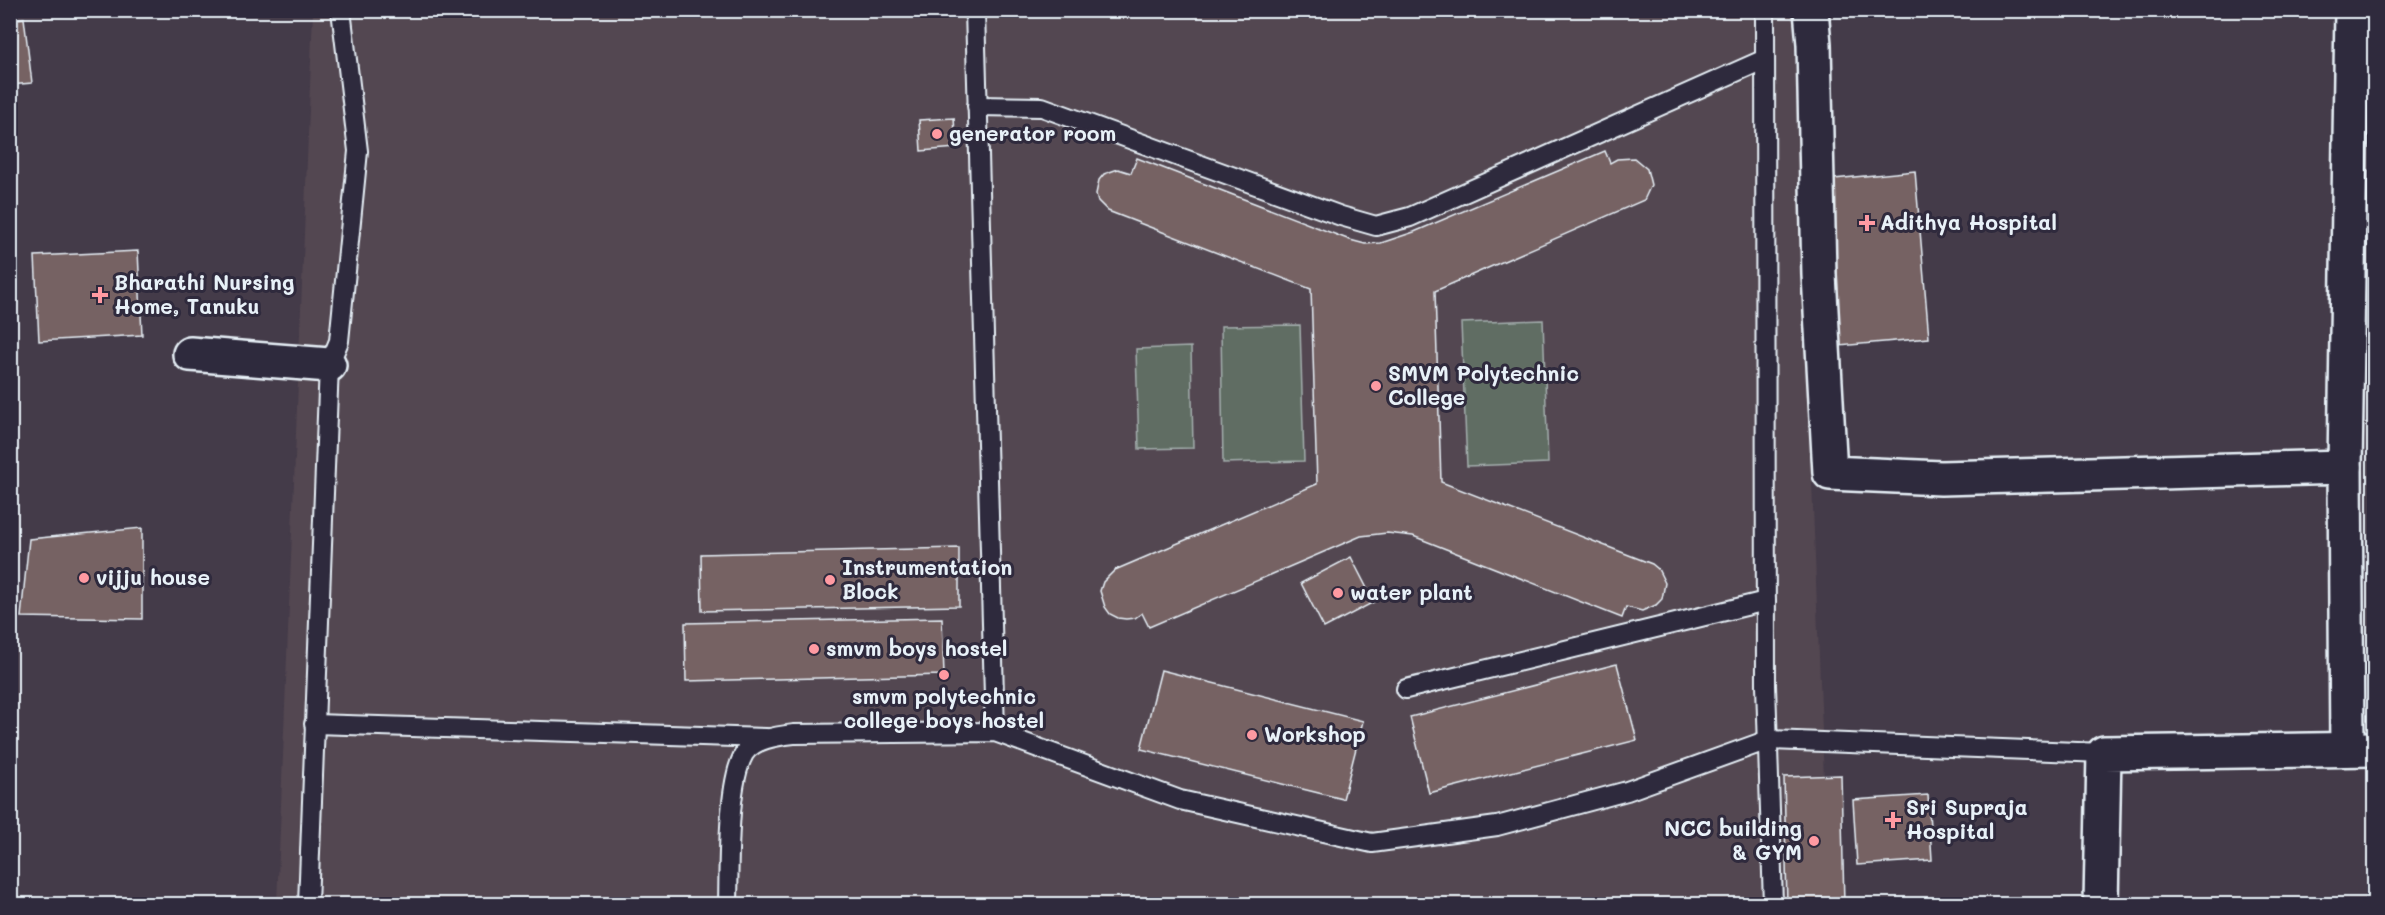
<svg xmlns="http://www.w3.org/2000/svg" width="2385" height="915" viewBox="0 0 2385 915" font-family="Mali,sans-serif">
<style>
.built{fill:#534751}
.green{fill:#606d63;stroke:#a4afae;stroke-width:1.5}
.building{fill:#766264;stroke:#e8f1f8;stroke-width:1.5}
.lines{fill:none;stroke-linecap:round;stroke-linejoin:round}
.service-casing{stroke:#e8f1f8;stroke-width:22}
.minor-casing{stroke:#e8f1f8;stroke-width:38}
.service{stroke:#2f2a3d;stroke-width:18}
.minor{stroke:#2f2a3d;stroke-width:33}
.poi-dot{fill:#ff9aa2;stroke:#2f2a3d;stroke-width:2}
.labels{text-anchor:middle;stroke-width:6;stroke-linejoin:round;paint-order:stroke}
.poi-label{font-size:21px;font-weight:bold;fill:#e8f1f8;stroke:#2f2a3d;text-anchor:start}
</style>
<rect width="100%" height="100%" fill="#443b49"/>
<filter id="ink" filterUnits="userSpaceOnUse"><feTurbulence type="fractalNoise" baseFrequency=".0167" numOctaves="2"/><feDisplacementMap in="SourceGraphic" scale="12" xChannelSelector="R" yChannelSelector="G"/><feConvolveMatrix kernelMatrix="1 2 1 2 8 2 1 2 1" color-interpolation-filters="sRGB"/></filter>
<g filter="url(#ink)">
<path class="built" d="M 313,11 L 1793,11 L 1829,904 L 277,904 Z"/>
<g class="green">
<path d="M 1543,320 L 1548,463 L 1467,466 L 1461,323 Z"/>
<path d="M 1300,325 L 1304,461 L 1223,463 L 1221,326 Z"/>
<path d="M 1191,347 L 1193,448 L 1139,449 L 1136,349 Z"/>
</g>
<g class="building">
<path d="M 24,18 L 32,83 L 10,85 L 10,20 Z"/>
<path d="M 954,118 L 956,148 L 921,151 L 919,120 Z"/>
<path d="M 1605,151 L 1610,163 L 1617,159 L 1634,158 L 1647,169 L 1651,185 L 1644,200 L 1435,291 L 1441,482 L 1652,564 L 1658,569 L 1665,583 L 1662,599 L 1656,605 L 1642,611 L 1626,607 L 1622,618 L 1413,536 L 1387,533 L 1361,536 L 1149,627 L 1142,613 L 1135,618 L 1126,619 L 1118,618 L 1110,614 L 1105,607 L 1100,591 L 1103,582 L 1115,570 L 1317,484 L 1311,289 L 1108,211 L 1098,201 L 1096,194 L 1099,180 L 1104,174 L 1118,169 L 1131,173 L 1137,158 L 1350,240 L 1365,244 L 1381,243 L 1414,232 Z"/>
<path d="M 1915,171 L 1929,338 L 1839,346 L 1824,180 Z"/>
<path d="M 138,251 L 142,335 L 39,341 L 35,256 Z"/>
<path d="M 142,528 L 142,619 L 21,617 L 29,539 Z"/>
<path d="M 959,548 L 959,606 L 702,611 L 701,554 Z"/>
<path d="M 1351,557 L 1374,602 L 1324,628 L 1301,583 Z"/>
<path d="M 942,618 L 944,675 L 686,681 L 685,623 Z"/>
<path d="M 1617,664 L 1637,740 L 1429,793 L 1410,717 Z"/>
<path d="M 1161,670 L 1363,721 L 1343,799 L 1141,749 Z"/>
<path d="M 1841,775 L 1844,904 L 1787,904 L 1784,777 Z"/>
<path d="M 1928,795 L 1932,860 L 1857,865 L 1853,800 Z"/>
</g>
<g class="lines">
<g class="service-casing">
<g id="service">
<path d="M 975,10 L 995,732"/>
<path d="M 1765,10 L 1766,685 L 1773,904"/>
<path d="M 977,106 L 1042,107 L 1341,216 L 1376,226 L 1410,217 L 1765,59"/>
<path d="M 1406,689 L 1766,601"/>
<path d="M 314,724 L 766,738"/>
<path d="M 308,904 L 329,365 L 339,341 L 358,151 L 341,10"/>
<path d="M 728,904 C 729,868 727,783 744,754 C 753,739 778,736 794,734 L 995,732 L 1180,800 L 1372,843 L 1497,826 L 1627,791 L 1768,740 L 2104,753"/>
</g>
</g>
<g class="minor-casing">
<g id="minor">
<path d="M 1811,10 L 1814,44 L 1819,275 L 1830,473 L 1941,478 L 2345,467 L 2347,749"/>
<path d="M 190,354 L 329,365"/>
<path d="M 2345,467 L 2352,10"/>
<path d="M 2101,904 L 2104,753 L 2374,749"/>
</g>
</g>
<use href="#service" class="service"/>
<use href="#minor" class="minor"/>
</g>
</g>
<g class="poi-dot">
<circle cx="937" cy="134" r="6"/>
<path d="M1864 214h6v6h6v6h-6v6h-6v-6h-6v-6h6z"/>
<path d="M97 286h6v6h6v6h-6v6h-6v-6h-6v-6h6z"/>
<circle cx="1376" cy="386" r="6"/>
<circle cx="84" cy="578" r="6"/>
<circle cx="830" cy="580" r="6"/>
<circle cx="1338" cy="593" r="6"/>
<circle cx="814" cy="649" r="6"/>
<circle cx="944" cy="675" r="6"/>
<circle cx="1252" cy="735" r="6"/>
<path d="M1890 811h6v6h6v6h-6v6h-6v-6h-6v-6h6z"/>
<circle cx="1814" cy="841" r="6"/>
</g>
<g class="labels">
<g class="poi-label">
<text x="949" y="141">generator room</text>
<text x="1880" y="230">Adithya Hospital</text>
<text x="114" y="290">Bharathi Nursing<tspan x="114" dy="24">Home, Tanuku</tspan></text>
<text x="1388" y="381">SMVM Polytechnic<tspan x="1388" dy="24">College</tspan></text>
<text x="842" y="575">Instrumentation<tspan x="842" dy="24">Block</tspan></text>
<text x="96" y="585">vijju house</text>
<text x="1350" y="600">water plant</text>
<text x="826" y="656">smvm boys hostel</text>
<text x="944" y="704" text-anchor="middle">smvm polytechnic<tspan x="944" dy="24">college boys hostel</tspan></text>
<text x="1264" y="742">Workshop</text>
<text x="1906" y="815">Sri Supraja<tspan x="1906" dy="24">Hospital</tspan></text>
<text x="1802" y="836" text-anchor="end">NCC building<tspan x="1802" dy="24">&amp; GYM</tspan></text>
</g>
</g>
<rect width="2385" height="915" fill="none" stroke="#2f2a3d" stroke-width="36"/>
<rect x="18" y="18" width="2349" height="879" fill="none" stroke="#e8f1f8" stroke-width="2" filter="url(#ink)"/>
</svg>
